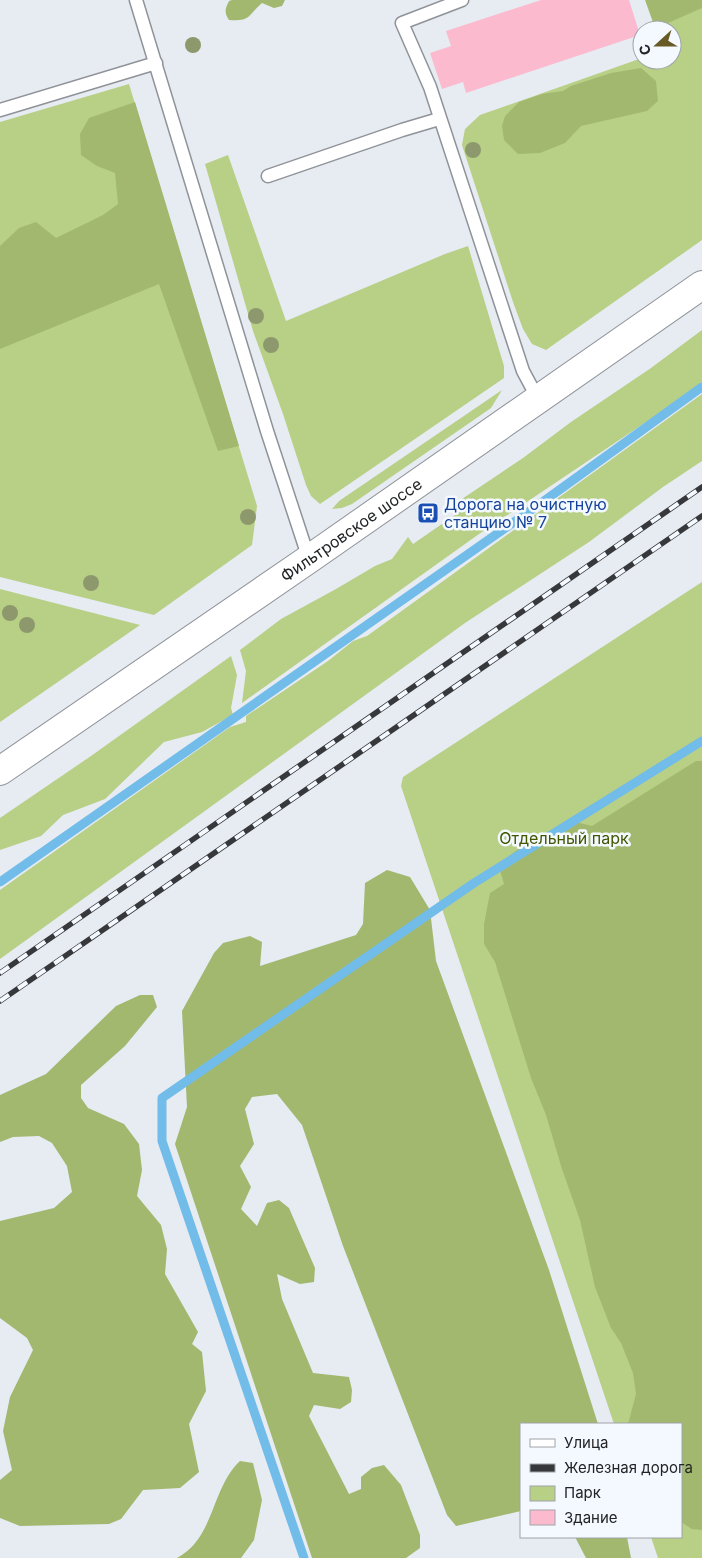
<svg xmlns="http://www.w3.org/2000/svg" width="702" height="1558" viewBox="0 0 702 1558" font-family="Inter,sans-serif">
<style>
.green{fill:#b8cf86}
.forest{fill:#a2b86f}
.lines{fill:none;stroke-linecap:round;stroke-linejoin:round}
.stream{stroke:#72bcea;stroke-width:9}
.building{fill:#fcbacf}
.service-casing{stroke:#8f9399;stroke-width:15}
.secondary-casing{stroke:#8f9399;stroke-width:30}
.service{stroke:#fff;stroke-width:12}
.secondary{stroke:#fff;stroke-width:28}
.rail-casing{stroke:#36383b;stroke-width:5.5}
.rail{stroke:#f4f9ff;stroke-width:4;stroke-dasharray:11;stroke-linecap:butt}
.tree{fill:#8d996d}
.labels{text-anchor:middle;stroke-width:5;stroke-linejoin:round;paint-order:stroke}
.transit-label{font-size:16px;fill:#164399;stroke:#f4f9ff;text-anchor:start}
.street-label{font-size:16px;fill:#222426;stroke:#f4f9ff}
.park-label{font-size:16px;fill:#435600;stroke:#f4f9ff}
</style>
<rect width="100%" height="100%" fill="#e7ebf2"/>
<g class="green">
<path d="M 650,0 L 702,0 L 702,240 L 546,350 L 532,344 L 523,329 L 513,302 L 462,145 L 465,129 L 480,115 L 642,58 L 642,60 L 672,60 L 672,30 L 662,30 Z"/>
<path d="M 129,84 L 257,506 L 252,545 L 154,615 L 0,577 L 0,122 Z"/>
<path d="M 228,155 L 286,321 L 445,254 L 468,246 L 504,366 L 504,378 L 320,504 L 311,496 L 306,485 L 283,414 L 253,331 L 205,164 Z"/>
<path d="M 702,330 L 702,382 L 661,412 L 479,534 L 242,703 L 246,671 L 240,650 L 281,619 L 336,589 L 375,566 L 392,559 L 408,537 L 413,544 L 465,508 L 459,501 L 523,458 L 571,422 L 651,368 Z"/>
<path d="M 502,390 L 491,408 L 352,504 L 342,508 L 332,509 L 339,501 Z"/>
<path d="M 702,394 L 702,461 L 663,487 L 589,542 L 465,623 L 0,959 L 0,890 L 230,727 L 246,722 L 246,716 L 328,661 L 353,641 L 367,636 Z"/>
<path d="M 702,582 L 702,1558 L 658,1558 L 651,1537 L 681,1537 L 681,1424 L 614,1424 L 401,786 L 403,777 Z"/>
<path d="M 0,589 L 140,625 L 0,722 Z"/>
<path d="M 231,656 L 237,675 L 231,708 L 233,715 L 202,732 L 164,742 L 105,799 L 63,815 L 41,836 L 0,850 L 0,818 L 91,756 Z"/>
</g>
<g class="forest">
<path d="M 232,0 L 285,0 L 282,6 L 274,8 L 262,3 C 248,15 251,22 229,20 C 224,13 225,9 229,1 Z"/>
<path d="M 645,0 L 702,0 L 702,8 L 668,23 L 654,25 Z"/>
<path d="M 641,68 L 656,81 L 658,101 L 647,111 L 581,126 L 565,143 L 540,153 L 518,154 L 504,140 L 502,126 L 505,116 L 519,102 L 542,94 L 563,91 L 571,86 L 611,73 Z"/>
<path d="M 135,102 L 239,446 L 218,451 L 159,284 L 0,349 L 0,246 L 19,228 L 36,222 L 56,238 L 103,215 L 118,204 L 115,173 L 97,166 L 81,155 L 80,134 L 89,118 Z"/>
<path d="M 696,761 L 702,761 L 702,1530 L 692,1529 L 681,1522 L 681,1424 L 628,1424 L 636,1394 L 633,1373 L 621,1343 L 611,1328 L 595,1287 L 580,1220 L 562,1169 L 546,1115 L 531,1078 L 495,962 L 484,944 L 484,924 L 490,893 L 504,884 L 500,870 L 509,856 L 528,842 L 561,826 L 576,822 L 592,826 Z"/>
<path d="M 387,870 L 410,877 L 430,910 L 436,961 L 549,1270 L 598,1424 L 521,1424 L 521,1511 L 456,1526 L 447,1515 L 343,1246 L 302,1125 L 277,1094 L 252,1097 L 245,1109 L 254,1144 L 240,1166 L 251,1187 L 241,1209 L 257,1226 L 267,1203 L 279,1200 L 289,1208 L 315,1268 L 314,1282 L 300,1284 L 277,1274 L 282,1299 L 313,1373 L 349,1377 L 352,1390 L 351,1402 L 340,1409 L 314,1405 L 309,1416 L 349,1494 L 361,1489 L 361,1477 L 372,1468 L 384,1465 L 401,1485 L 420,1535 L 420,1548 L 406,1558 L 312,1558 L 175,1144 L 187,1107 L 182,1011 L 214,953 L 223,943 L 250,936 L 262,942 L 260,966 L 356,935 L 363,924 L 365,883 Z"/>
<path d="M 140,995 L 153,995 L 157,1007 L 125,1046 L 81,1085 L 81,1098 L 88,1108 L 124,1124 L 139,1144 L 142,1170 L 137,1196 L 161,1225 L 167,1249 L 165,1274 L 198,1332 L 192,1344 L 202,1352 L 206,1391 L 189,1424 L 199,1472 L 180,1488 L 143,1490 L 121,1519 L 109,1524 L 20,1526 L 0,1518 L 0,1480 L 12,1470 L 3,1431 L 10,1397 L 33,1350 L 27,1338 L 0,1318 L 0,1221 L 54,1208 L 72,1192 L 67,1166 L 52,1143 L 39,1136 L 13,1137 L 0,1142 L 0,1095 L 46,1074 L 116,1006 Z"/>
<path d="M 240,1461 L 253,1463 L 262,1500 L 254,1540 L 241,1558 L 177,1558 C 215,1538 211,1488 240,1461 Z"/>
<path d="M 575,1537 L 627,1537 L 631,1558 L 586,1558 Z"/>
</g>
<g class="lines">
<g class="stream">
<path d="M 0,882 L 544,501 L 702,387"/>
<path d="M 304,1558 L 162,1141 L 162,1098 L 474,883 L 702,741"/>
</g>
</g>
<path class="building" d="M 541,0 L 629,0 L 640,35 L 466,93 L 463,82 L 442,89 L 430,53 L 451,46 L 446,31 Z"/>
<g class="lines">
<g class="service-casing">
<g id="service">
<path d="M 136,0 L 267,431 L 309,559"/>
<path d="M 462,0 L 402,23 L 430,87 L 523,371 L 538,399"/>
<path d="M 0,110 L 156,63"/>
<path d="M 268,176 L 402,130 L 439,119"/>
</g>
</g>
<g class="secondary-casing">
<g id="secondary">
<path id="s1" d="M 0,771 L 309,559 L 702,285"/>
</g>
</g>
<use href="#service" class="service"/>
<use href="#secondary" class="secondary"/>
<g class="rail-casing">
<g id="rail">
<path d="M 0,973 L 702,487"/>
<path d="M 0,1001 L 702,516"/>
</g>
</g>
<use href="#rail" class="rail"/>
</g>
<g class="tree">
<circle cx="193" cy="45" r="8"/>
<circle cx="473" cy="150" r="8"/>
<circle cx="256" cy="316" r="8"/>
<circle cx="271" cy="345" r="8"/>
<circle cx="248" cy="517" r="8"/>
<circle cx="91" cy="583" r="8"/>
<circle cx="10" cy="613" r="8"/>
<circle cx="27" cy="625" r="8"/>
</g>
<defs>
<g id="bus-square" transform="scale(1.125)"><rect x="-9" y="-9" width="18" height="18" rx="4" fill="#1a4fb4" stroke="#f4f9ff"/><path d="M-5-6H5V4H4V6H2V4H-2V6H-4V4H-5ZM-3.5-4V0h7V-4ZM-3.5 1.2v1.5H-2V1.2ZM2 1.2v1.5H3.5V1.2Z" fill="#fff"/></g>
</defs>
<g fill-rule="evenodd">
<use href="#bus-square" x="428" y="513"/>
</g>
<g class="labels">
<g class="transit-label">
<text x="444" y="510">Дорога на очистную<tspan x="444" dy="18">станцию № 7</tspan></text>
</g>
<g class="street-label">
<text dy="6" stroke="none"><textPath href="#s1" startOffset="426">Фильтровское шоссе</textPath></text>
</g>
<g class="park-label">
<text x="564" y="844">Отдельный парк</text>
</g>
</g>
<rect x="520" y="1423" width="162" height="115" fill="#f4f9ff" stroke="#a0a4a8"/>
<rect x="530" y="1439" width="25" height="8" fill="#ffffff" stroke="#a0a4a8"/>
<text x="564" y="1448" font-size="15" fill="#222426">Улица</text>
<rect x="530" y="1464" width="25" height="8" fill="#36383b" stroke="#a0a4a8"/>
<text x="564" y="1473" font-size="15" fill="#222426">Железная дорога</text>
<rect x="530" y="1486" width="25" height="15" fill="#b8cf86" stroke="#a0a4a8"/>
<text x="564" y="1498" font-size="15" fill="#222426">Парк</text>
<rect x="530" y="1510" width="25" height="15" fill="#fcbacf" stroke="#a0a4a8"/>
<text x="564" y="1523" font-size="15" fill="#222426">Здание</text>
<g transform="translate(657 45) rotate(249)"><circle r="24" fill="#f4f9ff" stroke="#a0a4a8"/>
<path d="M0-4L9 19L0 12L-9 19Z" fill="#685a27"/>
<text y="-8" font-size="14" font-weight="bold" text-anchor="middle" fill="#222426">С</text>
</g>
</svg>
